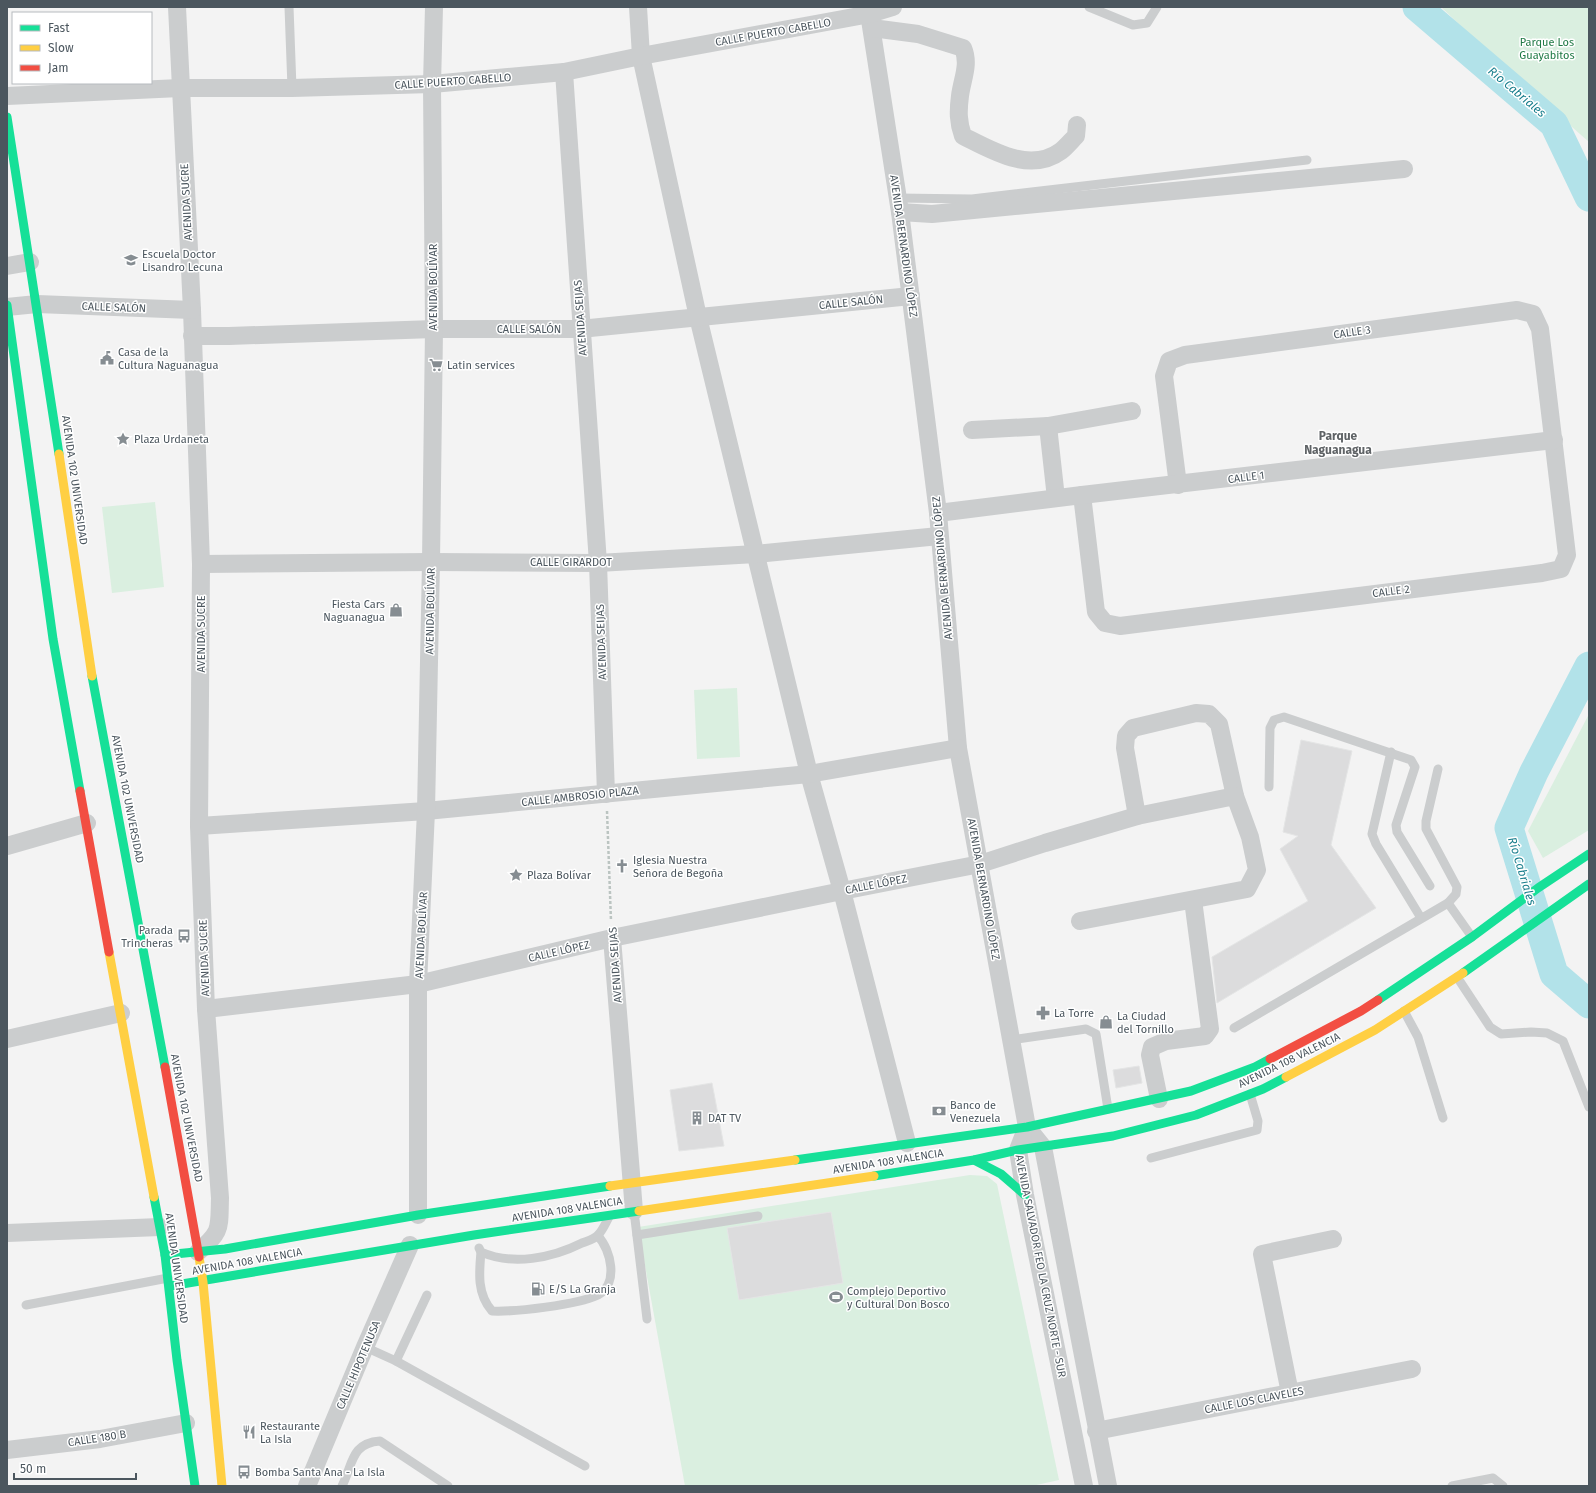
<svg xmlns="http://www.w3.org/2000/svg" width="1596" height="1493" viewBox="0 0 1596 1493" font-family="'Fira Sans',sans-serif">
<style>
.green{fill:#daefe0}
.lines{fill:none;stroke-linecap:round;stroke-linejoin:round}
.river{stroke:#b2e2e9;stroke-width:29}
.building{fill:#dcdcdd;stroke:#e4e5e5}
.path{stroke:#bbc4c1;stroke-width:2.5;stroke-dasharray:3 2;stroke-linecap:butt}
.lane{stroke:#cbcdce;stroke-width:9}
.street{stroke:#cbcdce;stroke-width:18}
.fast{stroke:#16e098;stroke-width:9}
.slow{stroke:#ffcf43;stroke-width:9}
.jam{stroke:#f24e42;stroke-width:9}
.labels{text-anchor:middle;stroke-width:3;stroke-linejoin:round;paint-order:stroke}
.street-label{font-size:11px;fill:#4b565e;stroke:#fff}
.park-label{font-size:11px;fill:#207a46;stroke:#fff}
.poi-label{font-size:11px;fill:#4b565e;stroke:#fff;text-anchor:start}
.water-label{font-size:12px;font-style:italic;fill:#187e8c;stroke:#fff}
.neighbourhood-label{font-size:12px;font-weight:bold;fill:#5f6366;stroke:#fff}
</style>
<rect width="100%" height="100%" fill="#f3f3f3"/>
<g class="green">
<path d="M 1441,7 L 1589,7 L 1589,142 L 1504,67 Z"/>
<path d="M 155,502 L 164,587 L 112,593 L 102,507 Z"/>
<path d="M 737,688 L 740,757 L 697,759 L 694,690 Z"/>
<path d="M 1589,714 L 1589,830 L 1543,858 L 1528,831 Z"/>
<path d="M 970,1175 L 987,1176 L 997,1184 L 1059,1480 L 1032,1486 L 685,1486 L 638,1227 Z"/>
</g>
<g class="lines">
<g class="river">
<path d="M 1417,7 L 1554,124 L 1589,197"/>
<path d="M 1589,666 L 1534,772 L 1509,828 L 1554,974 L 1589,1004"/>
</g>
</g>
<g class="building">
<path d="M 1301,740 L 1352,751 L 1331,845 L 1376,908 L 1217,1003 L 1212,957 L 1308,901 L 1280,849 L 1298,836 L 1283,832 Z"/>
<path d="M 1139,1066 L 1142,1083 L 1116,1088 L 1113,1070 Z"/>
<path d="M 712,1083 L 724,1146 L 679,1151 L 670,1090 Z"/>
<path d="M 831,1212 L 843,1283 L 739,1300 L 727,1228 Z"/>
</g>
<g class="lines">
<path class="path" d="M 607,811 L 611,921"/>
<g class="lane">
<path d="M 289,7 L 292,88"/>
<path d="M 1089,7 L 1133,25 L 1147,23 L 1157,7"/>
<path d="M 898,198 L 972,199 L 1307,160"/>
<path d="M 1391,752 L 1372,834 L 1376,844 L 1421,918"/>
<path d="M 1269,787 L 1270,728 L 1274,720 L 1284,717 L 1411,760 L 1415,767 L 1396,825 L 1397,832 L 1430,886"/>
<path d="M 1448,903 L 1472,937"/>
<path d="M 1457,977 L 1490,1027 L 1501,1034 L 1531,1032 L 1547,1033 L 1563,1041 L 1589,1107"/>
<path d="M 1404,1011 L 1418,1037 L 1443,1118"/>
<path d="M 1234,1028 L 1448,903 L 1456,894 L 1457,887 L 1426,829 L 1426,821 L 1438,769"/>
<path d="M 1011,1040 L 1086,1029 L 1096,1034 L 1108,1109"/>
<path d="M 1151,1158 L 1257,1130 L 1258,1121 L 1250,1094"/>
<path d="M 634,1211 L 647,1319"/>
<path d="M 637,1235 L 758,1216"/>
<path d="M 479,1248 L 481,1252 C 513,1266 552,1258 582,1243 C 587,1241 595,1239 598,1235 C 603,1230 606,1222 609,1217"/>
<path d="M 481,1252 C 479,1273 477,1294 492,1311 C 515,1312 577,1305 598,1295 C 619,1284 611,1250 598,1236"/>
<path d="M 26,1305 L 168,1278"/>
<path d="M 365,1347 L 396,1361 L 585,1466"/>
<path d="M 396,1361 L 427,1295"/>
<path d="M 342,1486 C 353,1464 351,1443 380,1441 L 448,1486"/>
<path d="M 1452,1486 L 1493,1478 L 1503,1486"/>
</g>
<g class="street">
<path d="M 177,7 L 192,310 L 201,564 L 199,826 L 206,1009 L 220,1198 C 219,1229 222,1231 198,1252"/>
<path d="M 638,7 L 641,56 L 698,317 L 809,774 L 842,891 L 907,1143"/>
<path d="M 868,7 L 900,212 L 938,513 L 958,748 L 1027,1127 L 1043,1147 L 1108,1486"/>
<path d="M 872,28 L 918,34 L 963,48 C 970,65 962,79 960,96 C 958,111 958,122 963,136 C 991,150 1030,174 1061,151 C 1066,147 1071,141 1076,136 L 1077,125"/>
<path d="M 564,72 L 598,563 L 606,794"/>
<path d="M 7,96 L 180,88 L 292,88 L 432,84 L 564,72 L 641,56 L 870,14 L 893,7"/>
<path d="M 900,212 L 932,214 L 1404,169"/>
<path d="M 7,266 L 30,262"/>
<path d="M 7,307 L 37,304 L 192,310"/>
<path d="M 192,336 L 229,336 L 434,329 L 580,329 L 911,296"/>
<path d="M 1048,426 L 1056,498"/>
<path d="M 972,430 L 1048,426 L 1132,411"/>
<path d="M 1082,495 L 1096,612 L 1105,623 L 1120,626 L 1542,573 L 1561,569 L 1567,555 L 1540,329 L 1533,314 L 1517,310 L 1185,355 L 1169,361 L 1164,376 L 1178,485"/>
<path d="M 938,513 L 1082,495 L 1554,440"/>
<path d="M 201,564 L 431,562 L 598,563 L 756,554 L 939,536"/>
<path d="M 1137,816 L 1125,748 L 1126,736 L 1133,728 L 1196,713 L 1209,714 L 1219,724 L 1235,796"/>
<path d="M 199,826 L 426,811 L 809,774 L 958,748"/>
<path d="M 7,846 L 87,823"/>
<path d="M 612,938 L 634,1211"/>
<path d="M 206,1009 L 418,984 L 612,938 L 842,891 L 980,864 L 1045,843 L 1137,816 L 1235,796 L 1250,837 L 1257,870 L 1247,889 L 1080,921"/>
<path d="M 7,1039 L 121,1013"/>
<path d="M 1159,1099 L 1150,1055 L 1152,1047 L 1166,1041 L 1205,1036 L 1210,1029 L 1193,900"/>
<path d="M 1023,1137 L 1018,1150 L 1025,1195 L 1084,1486"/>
<path d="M 418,1215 L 418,984 L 426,811 L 431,562 L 434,329 L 432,84 L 434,7"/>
<path d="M 7,1233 L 160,1227"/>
<path d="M 1290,1393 L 1262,1254 L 1333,1239"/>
<path d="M 1096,1431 L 1412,1369"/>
<path d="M 7,1450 L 100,1439 L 186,1423"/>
<path d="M 307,1486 L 365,1347 L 410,1245"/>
</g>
<g class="fast">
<path d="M 7,117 L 59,454"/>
<path d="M 7,305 L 53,639 L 80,791"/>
<path d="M 92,676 L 165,1067"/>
<path d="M 1463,973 L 1589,884"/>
<path d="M 1378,1000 L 1472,937 L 1538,888 L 1589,854"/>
<path d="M 795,1160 L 1027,1127 L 1191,1091 L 1255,1067 L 1270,1059"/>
<path d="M 974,1160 L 1001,1174 L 1025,1195"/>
<path d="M 874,1176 L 974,1160 L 1018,1150 L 1113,1136 L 1196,1115 L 1263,1089 L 1286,1077"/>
<path d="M 154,1197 L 165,1255 L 177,1360 L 195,1486"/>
<path d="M 165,1255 L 225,1249 L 418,1215 L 610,1186"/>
<path d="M 170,1286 L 474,1235 L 639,1211"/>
</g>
<g class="slow">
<path d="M 59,454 L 92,676"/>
<path d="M 109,952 L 154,1197"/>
<path d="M 1286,1077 L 1375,1030 L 1463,973"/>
<path d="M 610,1186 L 795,1160"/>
<path d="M 639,1211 L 874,1176"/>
<path d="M 199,1257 L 203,1282 L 222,1486"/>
</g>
<g class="jam">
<path d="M 80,791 L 109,952"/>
<path d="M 1270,1059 L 1361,1011 L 1378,1000"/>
<path d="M 165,1067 L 199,1257"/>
</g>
</g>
<defs>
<g id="school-bare" transform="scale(1.08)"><path d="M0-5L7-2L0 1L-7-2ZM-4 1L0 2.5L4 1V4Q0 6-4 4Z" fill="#868d92" stroke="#fff" stroke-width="2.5" paint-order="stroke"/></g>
<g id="civic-bare" transform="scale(1.08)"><path d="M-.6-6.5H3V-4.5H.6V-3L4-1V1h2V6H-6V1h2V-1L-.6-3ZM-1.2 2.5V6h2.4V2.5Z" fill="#868d92" stroke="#fff" stroke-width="2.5" paint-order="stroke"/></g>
<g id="supermarket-bare" transform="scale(1.08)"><path d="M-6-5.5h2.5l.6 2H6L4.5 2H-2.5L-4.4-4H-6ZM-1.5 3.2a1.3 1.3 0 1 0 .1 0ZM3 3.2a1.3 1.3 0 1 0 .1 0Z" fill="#868d92" stroke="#fff" stroke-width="2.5" paint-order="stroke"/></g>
<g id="sight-bare" transform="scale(1.08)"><path d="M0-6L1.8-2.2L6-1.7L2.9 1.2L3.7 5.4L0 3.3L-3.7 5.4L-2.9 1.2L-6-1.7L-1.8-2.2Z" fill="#868d92" stroke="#fff" stroke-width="2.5" paint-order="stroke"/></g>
<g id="shop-bare" transform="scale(1.08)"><path d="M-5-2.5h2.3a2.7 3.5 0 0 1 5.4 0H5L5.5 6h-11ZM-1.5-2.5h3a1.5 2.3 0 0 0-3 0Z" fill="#868d92" stroke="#fff" stroke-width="2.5" paint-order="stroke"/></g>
<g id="church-bare" transform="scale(1.08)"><path d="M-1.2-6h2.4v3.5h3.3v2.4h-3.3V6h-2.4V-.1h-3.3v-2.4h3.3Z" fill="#868d92" stroke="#fff" stroke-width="2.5" paint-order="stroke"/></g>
<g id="bus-bare" transform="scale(1.08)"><path d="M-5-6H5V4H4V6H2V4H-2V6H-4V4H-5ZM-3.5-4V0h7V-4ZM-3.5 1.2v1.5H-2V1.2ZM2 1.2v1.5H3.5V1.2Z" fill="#868d92" stroke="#fff" stroke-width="2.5" paint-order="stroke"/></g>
<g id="pharmacy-bare" transform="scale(1.08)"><path d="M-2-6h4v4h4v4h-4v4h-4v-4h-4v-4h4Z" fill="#868d92" stroke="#fff" stroke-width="2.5" paint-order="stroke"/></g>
<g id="bank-bare" transform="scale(1.08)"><path d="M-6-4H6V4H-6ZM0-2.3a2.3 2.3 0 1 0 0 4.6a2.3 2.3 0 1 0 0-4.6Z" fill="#868d92" stroke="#fff" stroke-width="2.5" paint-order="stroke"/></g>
<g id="building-bare" transform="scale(1.08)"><path d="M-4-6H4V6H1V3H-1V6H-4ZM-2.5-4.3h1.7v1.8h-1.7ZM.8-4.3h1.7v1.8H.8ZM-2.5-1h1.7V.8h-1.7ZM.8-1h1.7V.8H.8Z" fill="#868d92" stroke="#fff" stroke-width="2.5" paint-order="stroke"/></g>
<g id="fuel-bare" transform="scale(1.08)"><path d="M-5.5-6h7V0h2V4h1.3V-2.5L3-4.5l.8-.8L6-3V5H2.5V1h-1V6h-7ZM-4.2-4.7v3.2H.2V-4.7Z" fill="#868d92" stroke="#fff" stroke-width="2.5" paint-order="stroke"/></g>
<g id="stadium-bare" transform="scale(1.08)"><path d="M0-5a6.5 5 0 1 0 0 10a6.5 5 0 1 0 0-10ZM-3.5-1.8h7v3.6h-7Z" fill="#868d92" stroke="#fff" stroke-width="2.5" paint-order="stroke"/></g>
<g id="restaurant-bare" transform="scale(1.08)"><path d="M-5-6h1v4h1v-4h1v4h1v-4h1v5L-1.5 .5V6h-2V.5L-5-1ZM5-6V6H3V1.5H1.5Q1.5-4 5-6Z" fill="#868d92" stroke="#fff" stroke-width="2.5" paint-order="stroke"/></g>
</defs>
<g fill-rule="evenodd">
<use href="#school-bare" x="131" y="260"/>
<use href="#civic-bare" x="107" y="358"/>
<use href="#supermarket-bare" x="436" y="365"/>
<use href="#sight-bare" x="123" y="439"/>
<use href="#shop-bare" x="396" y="610"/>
<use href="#church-bare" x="622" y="866"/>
<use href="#sight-bare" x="516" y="875"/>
<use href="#bus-bare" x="184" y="936"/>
<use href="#pharmacy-bare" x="1043" y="1013"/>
<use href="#shop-bare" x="1106" y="1022"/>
<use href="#bank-bare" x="939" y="1111"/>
<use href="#building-bare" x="697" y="1118"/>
<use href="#fuel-bare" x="538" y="1289"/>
<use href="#stadium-bare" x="836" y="1297"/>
<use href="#restaurant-bare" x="249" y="1432"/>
<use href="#bus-bare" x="244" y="1472"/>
</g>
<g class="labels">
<g class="street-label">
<text transform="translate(773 32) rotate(-10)" y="4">CALLE PUERTO CABELLO</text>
<text transform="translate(453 81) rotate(-4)" y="4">CALLE PUERTO CABELLO</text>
<text transform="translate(186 202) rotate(-93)" y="4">AVENIDA SUCRE</text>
<text transform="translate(904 246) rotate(82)" y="4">AVENIDA BERNARDINO LÓPEZ</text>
<text transform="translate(433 287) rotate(-90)" y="4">AVENIDA BOLÍVAR</text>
<text transform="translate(851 302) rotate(-6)" y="4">CALLE SALÓN</text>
<text transform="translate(114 307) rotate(2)" y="4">CALLE SALÓN</text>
<text transform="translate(580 318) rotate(-94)" y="4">AVENIDA SEIJAS</text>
<text x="529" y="333">CALLE SALÓN</text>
<text transform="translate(1352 332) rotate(-8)" y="4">CALLE 3</text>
<text transform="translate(1246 477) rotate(-7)" y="4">CALLE 1</text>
<text transform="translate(75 480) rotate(82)" y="4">AVENIDA 102 UNIVERSIDAD</text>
<text x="571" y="566">CALLE GIRARDOT</text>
<text transform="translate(942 568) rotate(-95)" y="4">AVENIDA BERNARDINO LÓPEZ</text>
<text transform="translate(1391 591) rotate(-7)" y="4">CALLE 2</text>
<text transform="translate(430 611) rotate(-89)" y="4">AVENIDA BOLÍVAR</text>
<text transform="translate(201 634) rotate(-90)" y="4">AVENIDA SUCRE</text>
<text transform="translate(601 642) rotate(-92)" y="4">AVENIDA SEIJAS</text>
<text transform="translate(580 796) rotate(-6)" y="4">CALLE AMBROSIO PLAZA</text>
<text transform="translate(128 799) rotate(79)" y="4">AVENIDA 102 UNIVERSIDAD</text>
<text transform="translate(876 884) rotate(-11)" y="4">CALLE LÓPEZ</text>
<text transform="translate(984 889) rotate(80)" y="4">AVENIDA BERNARDINO LÓPEZ</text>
<text transform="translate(421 935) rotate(-87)" y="4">AVENIDA BOLÍVAR</text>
<text transform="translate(559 951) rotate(-13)" y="4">CALLE LÓPEZ</text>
<text transform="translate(204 958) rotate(-92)" y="4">AVENIDA SUCRE</text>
<text transform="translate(615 965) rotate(-94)" y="4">AVENIDA SEIJAS</text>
<text transform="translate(1289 1060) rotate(-26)" y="4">AVENIDA 108 VALENCIA</text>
<text transform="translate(187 1118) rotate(79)" y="4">AVENIDA 102 UNIVERSIDAD</text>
<text transform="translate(888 1161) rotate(-9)" y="4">AVENIDA 108 VALENCIA</text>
<text transform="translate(567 1209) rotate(-9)" y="4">AVENIDA 108 VALENCIA</text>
<text transform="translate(247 1261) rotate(-10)" y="4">AVENIDA 108 VALENCIA</text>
<text transform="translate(1041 1266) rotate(79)" y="4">AVENIDA SALVADOR FEO LA CRUZ NORTE - SUR</text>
<text transform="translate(177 1268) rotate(82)" y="4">AVENIDA UNIVERSIDAD</text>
<text transform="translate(358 1365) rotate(-67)" y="4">CALLE HIPOTENUSA</text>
<text transform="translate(1254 1400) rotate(-11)" y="4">CALLE LOS CLAVELES</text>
<text transform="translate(97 1438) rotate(-9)" y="4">CALLE 180 B</text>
</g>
<g class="park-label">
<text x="1547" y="46">Parque Los<tspan x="1547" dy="13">Guayabitos</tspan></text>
</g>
<g class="poi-label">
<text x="142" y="258">Escuela Doctor<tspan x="142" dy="13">Lisandro Lecuna</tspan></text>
<text x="118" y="356">Casa de la<tspan x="118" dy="13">Cultura Naguanagua</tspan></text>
<text x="447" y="369">Latin services</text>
<text x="134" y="443">Plaza Urdaneta</text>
<text x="385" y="608" text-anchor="end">Fiesta Cars<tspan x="385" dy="13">Naguanagua</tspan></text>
<text x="633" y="864">Iglesia Nuestra<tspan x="633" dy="13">Señora de Begoña</tspan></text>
<text x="527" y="879">Plaza Bolívar</text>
<text x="173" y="934" text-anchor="end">Parada<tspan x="173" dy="13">Trincheras</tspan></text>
<text x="1054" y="1017">La Torre</text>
<text x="1117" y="1020">La Ciudad<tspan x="1117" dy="13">del Tornillo</tspan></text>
<text x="950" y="1109">Banco de<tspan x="950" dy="13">Venezuela</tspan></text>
<text x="708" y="1122">DAT TV</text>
<text x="549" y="1293">E/S La Granja</text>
<text x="847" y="1295">Complejo Deportivo<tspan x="847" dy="13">y Cultural Don Bosco</tspan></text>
<text x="260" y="1430">Restaurante<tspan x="260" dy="13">La Isla</tspan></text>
<text x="255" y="1476">Bomba Santa Ana - La Isla</text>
</g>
<g class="water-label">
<text transform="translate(1517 92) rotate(40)" y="4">Río Cabriales</text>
<text transform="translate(1522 871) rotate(73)" y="4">Río Cabriales</text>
</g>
<g class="neighbourhood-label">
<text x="1338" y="440">Parque<tspan x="1338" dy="14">Naguanagua</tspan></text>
</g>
</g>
<rect width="1596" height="1493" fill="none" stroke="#4b565e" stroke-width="16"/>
<rect x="12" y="12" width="140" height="72" fill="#ffffff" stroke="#b7bbbf"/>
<rect x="20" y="25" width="20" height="6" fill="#16e098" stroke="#b7bbbf"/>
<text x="48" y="32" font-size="12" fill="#4b565e">Fast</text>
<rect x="20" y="45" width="20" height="6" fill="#ffcf43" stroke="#b7bbbf"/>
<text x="48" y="52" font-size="12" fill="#4b565e">Slow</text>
<rect x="20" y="65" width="20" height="6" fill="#f24e42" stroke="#b7bbbf"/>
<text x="48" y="72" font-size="12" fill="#4b565e">Jam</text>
<path d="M14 1473v6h122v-6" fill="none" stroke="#4b565e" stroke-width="2"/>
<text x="20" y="1473" font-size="12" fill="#4b565e" stroke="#ffffff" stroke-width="3" paint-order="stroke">50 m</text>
</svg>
